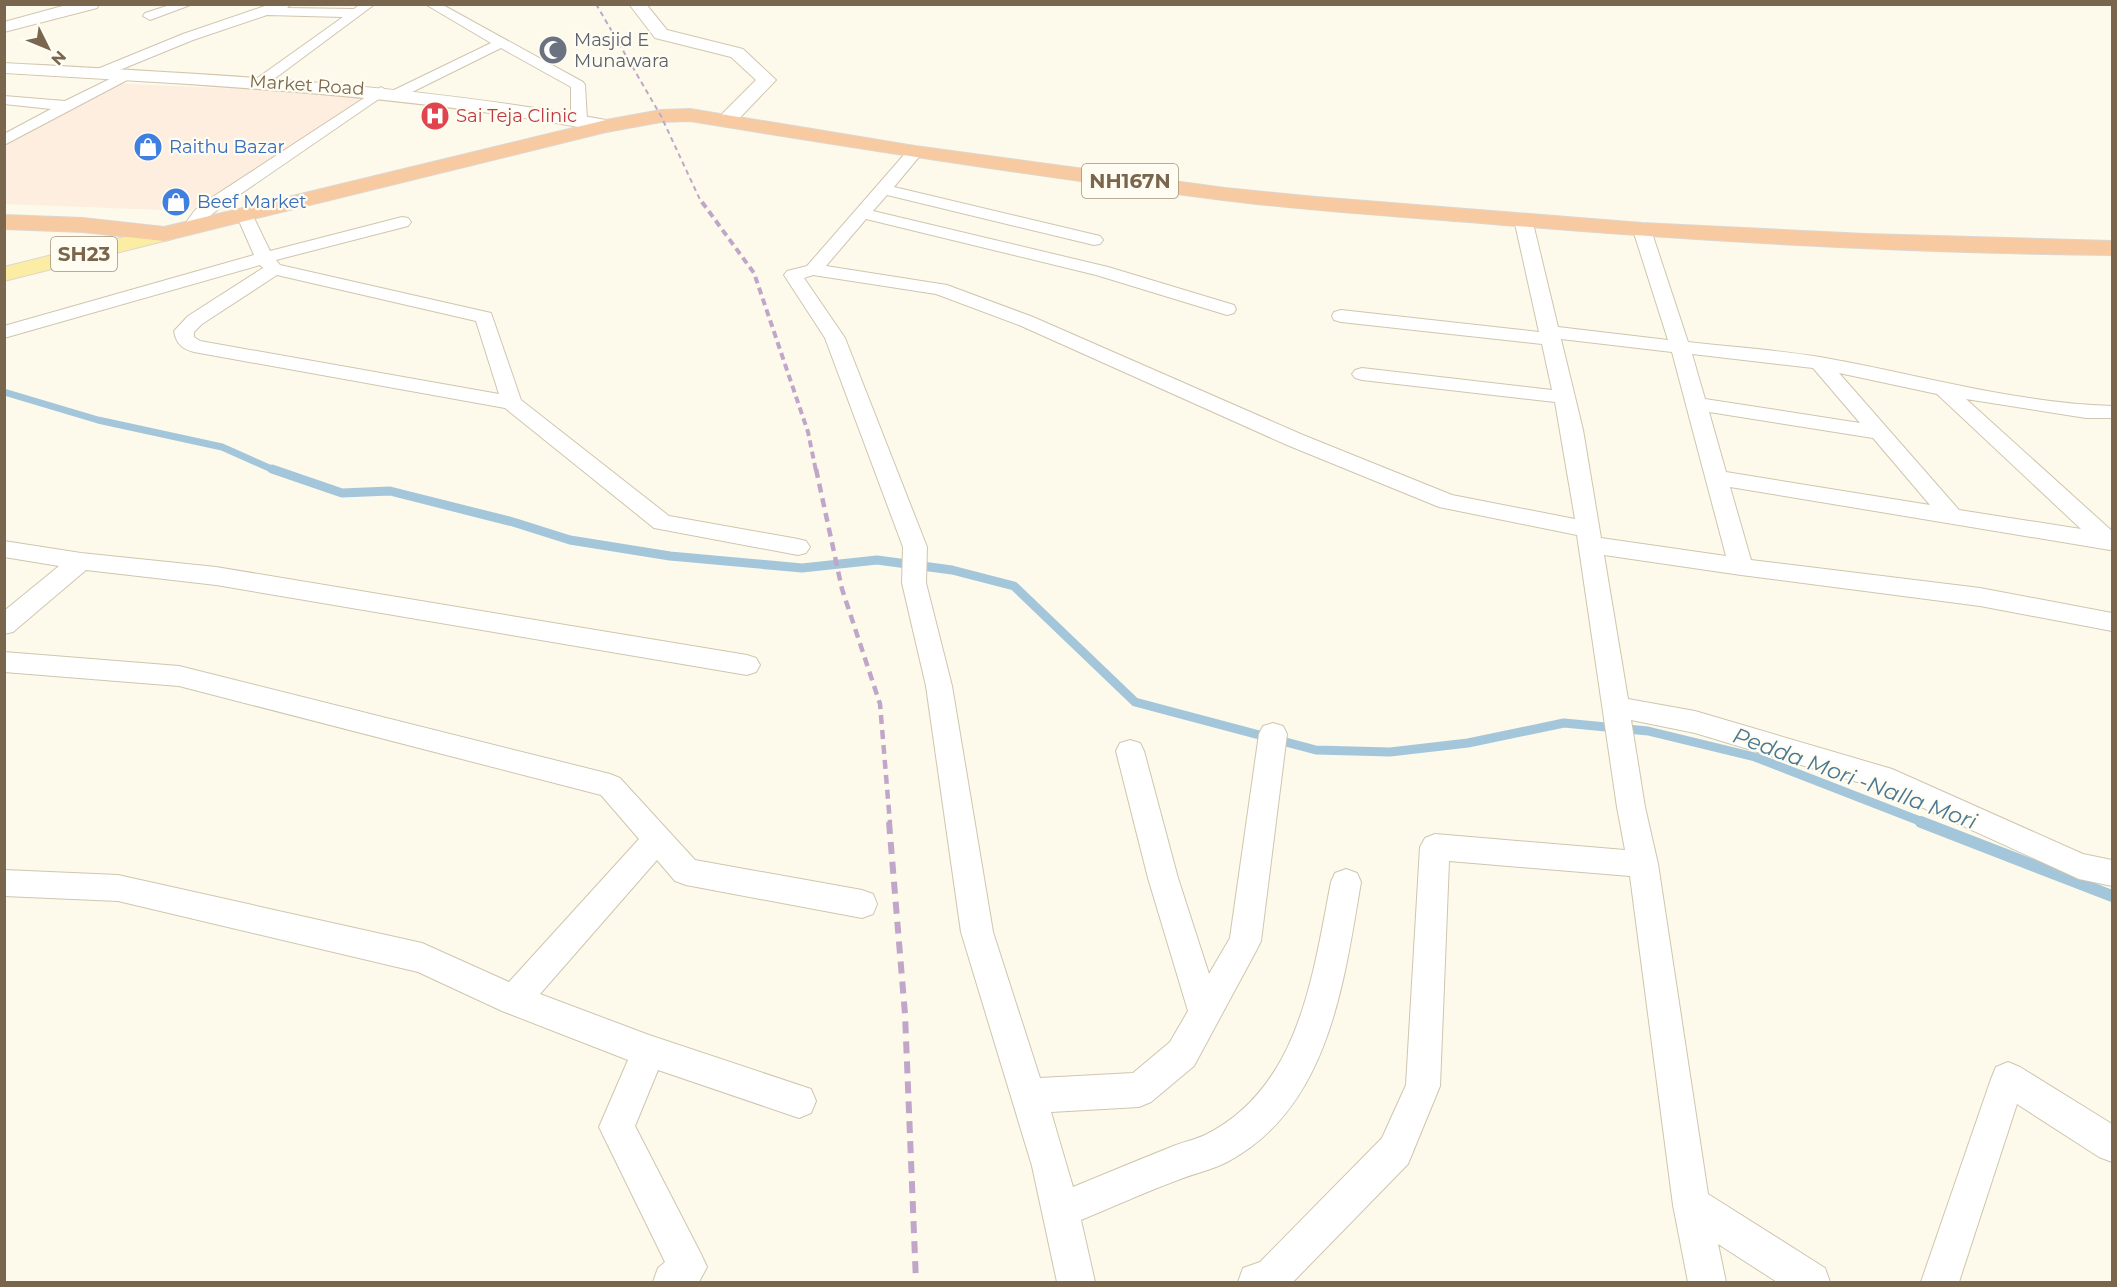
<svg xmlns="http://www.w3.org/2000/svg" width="2117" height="1287" viewBox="0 0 2117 1287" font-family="Montserrat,sans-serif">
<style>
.commercial{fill:#fdeedf}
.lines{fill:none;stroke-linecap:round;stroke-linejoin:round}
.stream-far2{stroke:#a4c6da;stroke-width:7}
.stream-far1{stroke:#a4c6da;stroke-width:9}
.stream{stroke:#a4c6da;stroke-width:12}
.street-casing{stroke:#d0c5af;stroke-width:2}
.secondary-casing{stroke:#d3c6ad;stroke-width:2}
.primary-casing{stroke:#dcd7d1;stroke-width:2}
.highway-casing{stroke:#dcd7d1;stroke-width:2}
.street{fill:#fff;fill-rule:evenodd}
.secondary{fill:#fff;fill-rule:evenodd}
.primary{fill:#fbeda4;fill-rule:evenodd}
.highway{fill:#f7caa2;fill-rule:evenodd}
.rail-far3{stroke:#c0a7c9;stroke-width:2;stroke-dasharray:5 4;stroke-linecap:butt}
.rail-far2{stroke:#c0a7c9;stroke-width:4;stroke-dasharray:7 4.5;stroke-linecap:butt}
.rail-far1{stroke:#c0a7c9;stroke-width:4.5;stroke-dasharray:9 6;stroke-linecap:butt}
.rail{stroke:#c0a7c9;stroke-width:6;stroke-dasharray:12 8;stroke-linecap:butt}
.labels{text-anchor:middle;stroke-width:4.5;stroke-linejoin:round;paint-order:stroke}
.far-worship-label{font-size:18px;fill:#5b616d;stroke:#fffdf2;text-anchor:start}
.far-street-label{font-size:18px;fill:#79664d;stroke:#fffdf2}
.far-health-label{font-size:18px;fill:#be3a42;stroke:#fffdf2;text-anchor:start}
.far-shop-label{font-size:18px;fill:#366cbe;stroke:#fffdf2;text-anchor:start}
.shield{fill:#fffdf2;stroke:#a1937e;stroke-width:1.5}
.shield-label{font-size:20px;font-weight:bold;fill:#79664d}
.water-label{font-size:22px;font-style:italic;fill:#497894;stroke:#fffdf2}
</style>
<rect width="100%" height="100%" fill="#fdfaeb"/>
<path class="commercial" d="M 110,83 L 367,95 L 290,148 L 190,211 L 5,204 L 4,145 Z"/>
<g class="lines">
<path class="stream-far2" d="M 4,392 L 98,420 L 222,447 L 276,471"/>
<path class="stream-far1" d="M 272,469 L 342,493 L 390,491 L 513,522 L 570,540 L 670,556 L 802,568 L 877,560 L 952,570 L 1014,586 L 1135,702 L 1316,750 L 1390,752 L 1468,743 L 1564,723 L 1648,731 L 1755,757 L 1925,823"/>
<path class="stream" d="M 1921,822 L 2112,896"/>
<g class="street-casing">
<g id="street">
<path d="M 173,4 L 193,4 L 150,20 L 143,16 L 145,13 Z"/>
<path d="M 271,4 L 291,4 L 287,8 L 354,9 L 360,4 L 375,4 L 266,85 L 261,86 L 254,82 L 256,79 L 343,17 L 267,15 L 193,40 L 105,76 L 100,77 L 93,73 L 95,70 L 183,34 Z"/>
<path d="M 425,4 L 441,4 L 583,82 L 585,85 L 587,120 L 584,123 L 574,123 L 571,120 L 571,87 L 501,48 L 404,96 L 394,96 L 392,93 L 394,90 L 491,43 Z"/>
<path d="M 126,71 L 131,72 L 133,75 L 131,78 L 4,145 L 4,134 L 51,109 L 4,104 L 4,96 L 65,101 Z"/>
<path d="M 381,87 L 388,91 L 386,94 L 220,208 L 207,218 L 197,232 L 185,232 L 182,228 L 195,210 L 208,200 Z"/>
<path d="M 915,147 L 923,152 L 894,187 L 1100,236 L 1103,240 L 1100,244 L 1094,245 L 887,195 L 873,211 L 1108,267 L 1234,305 L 1236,309 L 1234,313 L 1227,315 L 1096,275 L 866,219 L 826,266 L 947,285 L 1033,317 L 1303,435 L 1452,495 L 1575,519 L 1555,402 L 1362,380 L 1355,378 L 1352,374 L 1355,370 L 1362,368 L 1552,390 L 1542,344 L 1341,322 L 1334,320 L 1332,316 L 1334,312 L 1341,310 L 1539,332 L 1514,219 L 1517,215 L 1529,215 L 1532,219 L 1558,327 L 1668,340 L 1633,230 L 1636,226 L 1648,226 L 1651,230 L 1688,342 C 1732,347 1776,350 1820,357 C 1917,374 2014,403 2112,406 L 2112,418 L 2086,418 L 1966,399 L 2112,531 L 2112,549 L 2110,550 L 1730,487 L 1751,560 L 1980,588 L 2112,613 L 2112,631 L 1980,606 L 1741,575 L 1604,555 L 1628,699 L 1695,711 L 1892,769 L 2083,854 L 2112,860 L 2112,886 L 2079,879 L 1884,790 L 1695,733 L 1631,720 L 1645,807 L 1658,864 L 1708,1194 L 1825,1268 L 1830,1282 L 1777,1282 L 1718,1244 L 1726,1282 L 1688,1282 L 1673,1205 L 1630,876 L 1449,861 L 1440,1086 L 1408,1164 L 1293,1282 L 1238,1282 L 1243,1268 L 1260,1262 L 1382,1138 L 1406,1085 L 1420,847 L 1425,838 L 1435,834 L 1625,850 L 1617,807 L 1577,535 L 1439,507 L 1287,445 L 1019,325 L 936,294 L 813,275 L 804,278 L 845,338 L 927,547 L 926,583 L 952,686 L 993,932 L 1040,1078 L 1133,1073 L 1170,1042 L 1188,1011 L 1148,878 L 1116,751 L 1120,743 L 1130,740 L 1140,743 L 1144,751 L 1178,878 L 1209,974 L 1230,938 L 1259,734 L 1263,726 L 1273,723 L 1283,726 L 1287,734 L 1261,941 L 1256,951 L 1194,1066 L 1151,1102 L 1139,1107 L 1051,1112 L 1073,1187 C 1105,1174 1138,1160 1171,1147 C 1182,1142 1195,1140 1205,1135 C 1300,1088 1313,974 1331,882 L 1335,873 L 1346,869 L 1357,873 L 1361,882 C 1344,982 1329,1107 1229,1161 C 1213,1170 1195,1173 1178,1180 C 1145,1192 1113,1207 1081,1220 L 1095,1282 L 1057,1282 L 1032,1166 L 961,932 L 926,686 L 902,583 L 903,547 L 825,338 L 784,275 L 787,271 L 807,266 L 909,149 ZM 1561,339 L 1672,352 L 1726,556 L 1601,538 L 1583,430 ZM 1692,354 L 1813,368 L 1860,423 L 1705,399 ZM 1839,373 L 1937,394 L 2081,529 L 1959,510 ZM 1709,412 L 1873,438 L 1930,505 L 1726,472 Z"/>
<path d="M 244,209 L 250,210 L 252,214 L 270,251 L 402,217 L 408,218 L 411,222 L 408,226 L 276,260 L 280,265 L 491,313 L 521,400 L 669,516 L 798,539 L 806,541 L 810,547 L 806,553 L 798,555 L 654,528 L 505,408 L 194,352 C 182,349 176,343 174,331 L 188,316 L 263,268 L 260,265 L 4,338 L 4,326 L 254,255 L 236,214 L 238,210 ZM 277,275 L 476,321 L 499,394 L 200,341 L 194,337 L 194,332 L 202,324 Z"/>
<path d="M 4,541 L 81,553 L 216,567 L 747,655 L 756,658 L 760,665 L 756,672 L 747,675 L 216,585 L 86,570 L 13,632 L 4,634 L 4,611 L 59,566 L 4,557 Z"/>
<path d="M 4,652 L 179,666 L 610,774 L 620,778 L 695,860 L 862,890 L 873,894 L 877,904 L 873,914 L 862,918 L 686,885 L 675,881 L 657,860 L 540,994 L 649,1035 L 811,1089 L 816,1101 L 811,1113 L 799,1118 L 658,1070 L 635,1126 L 701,1254 L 707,1267 L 699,1282 L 653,1282 L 658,1268 L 665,1262 L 599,1127 L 628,1060 L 502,1011 L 418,972 L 118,901 L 4,896 L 4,870 L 118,875 L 422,943 L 509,982 L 639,839 L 601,795 L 179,686 L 4,672 Z"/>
<path d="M 2008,1062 L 2020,1067 L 2112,1124 L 2112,1162 L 2099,1157 L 2017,1104 L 1959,1282 L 1921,1282 L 1991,1079 L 1996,1067 Z"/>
</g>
</g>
<g class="secondary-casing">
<g id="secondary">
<path d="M 70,4 L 99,4 L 97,8 L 4,32 L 4,22 Z"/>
<path d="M 629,4 L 646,4 L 667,30 L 743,49 L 776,80 L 733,125 L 719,125 L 716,121 L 719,117 L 756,80 L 731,57 L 655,38 Z"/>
<path d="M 4,63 C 206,74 407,83 606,120 L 613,122 L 616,126 L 613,130 L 606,132 C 407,94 206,85 4,73 Z"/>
</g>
</g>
<g class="primary-casing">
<path id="primary" d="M 164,227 L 172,229 L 175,234 L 172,239 L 4,281 L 4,267 Z"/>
</g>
<g class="highway-casing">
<path id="highway" d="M 690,109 L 915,146 L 1225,188 L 1316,197 L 1642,223 L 1866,234 L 2112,241 L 2112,255 C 1902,253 1691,241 1481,223 C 1395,216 1309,211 1223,200 C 1045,178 867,150 690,121 L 661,122 L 606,132 L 164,241 L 83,232 L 4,229 L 4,215 L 83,218 L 164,227 L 606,120 L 661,110 Z"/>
</g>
<use href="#street" class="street"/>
<use href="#secondary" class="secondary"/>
<use href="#primary" class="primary"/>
<use href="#highway" class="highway"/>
<path class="rail-far3" d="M 596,4 L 661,116 L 702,204"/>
<path class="rail-far2" d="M 702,202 L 754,273 L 808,432 L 816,471"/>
<path class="rail-far1" d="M 816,469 L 842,589 L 880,704 L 890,823"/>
<path class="rail" d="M 889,822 L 905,1014 L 916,1282"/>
</g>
<defs>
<g id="mosque-disc" transform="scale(1.5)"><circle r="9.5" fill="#6b7280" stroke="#fffdf2"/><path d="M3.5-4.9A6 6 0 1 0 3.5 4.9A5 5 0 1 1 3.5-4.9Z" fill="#fff"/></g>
<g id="hospital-disc" transform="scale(1.5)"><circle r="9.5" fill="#e0444e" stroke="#fffdf2"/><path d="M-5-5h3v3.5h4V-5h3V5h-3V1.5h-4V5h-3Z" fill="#fff"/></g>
<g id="shop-disc" transform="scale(1.5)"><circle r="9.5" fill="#3f7fe0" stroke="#fffdf2"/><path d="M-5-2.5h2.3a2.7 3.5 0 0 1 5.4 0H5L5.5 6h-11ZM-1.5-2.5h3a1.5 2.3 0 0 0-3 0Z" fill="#fff"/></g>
</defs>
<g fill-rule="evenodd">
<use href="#mosque-disc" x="553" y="50"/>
<use href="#hospital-disc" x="435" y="116"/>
<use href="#shop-disc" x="148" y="147"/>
<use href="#shop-disc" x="176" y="202"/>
</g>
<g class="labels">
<g class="far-worship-label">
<text x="574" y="46">Masjid E<tspan x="574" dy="21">Munawara</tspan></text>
</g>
<g class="far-street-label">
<text transform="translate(307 85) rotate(4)" y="6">Market Road</text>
</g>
<g class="far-health-label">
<text x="456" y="122">Sai Teja Clinic</text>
</g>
<g class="far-shop-label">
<text x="169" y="153">Raithu Bazar</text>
<text x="197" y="208">Beef Market</text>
</g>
<g class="shield">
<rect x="1082" y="164" width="96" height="34" rx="4.5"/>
<rect x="51" y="237" width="66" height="34" rx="4.5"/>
</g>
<g class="shield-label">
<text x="1130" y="188">NH167N</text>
<text x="84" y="261">SH23</text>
</g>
<g class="water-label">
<text transform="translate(1855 778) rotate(20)" y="8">Pedda Mori -Nalla Mori</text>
</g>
</g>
<rect width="2117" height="1287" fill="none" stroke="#79664d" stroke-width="12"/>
<g transform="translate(48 48) rotate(133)" stroke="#fffdf2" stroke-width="4.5" paint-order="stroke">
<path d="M0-4.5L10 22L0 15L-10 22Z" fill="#79664d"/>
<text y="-9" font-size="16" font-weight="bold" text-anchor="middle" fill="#79664d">N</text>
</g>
</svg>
